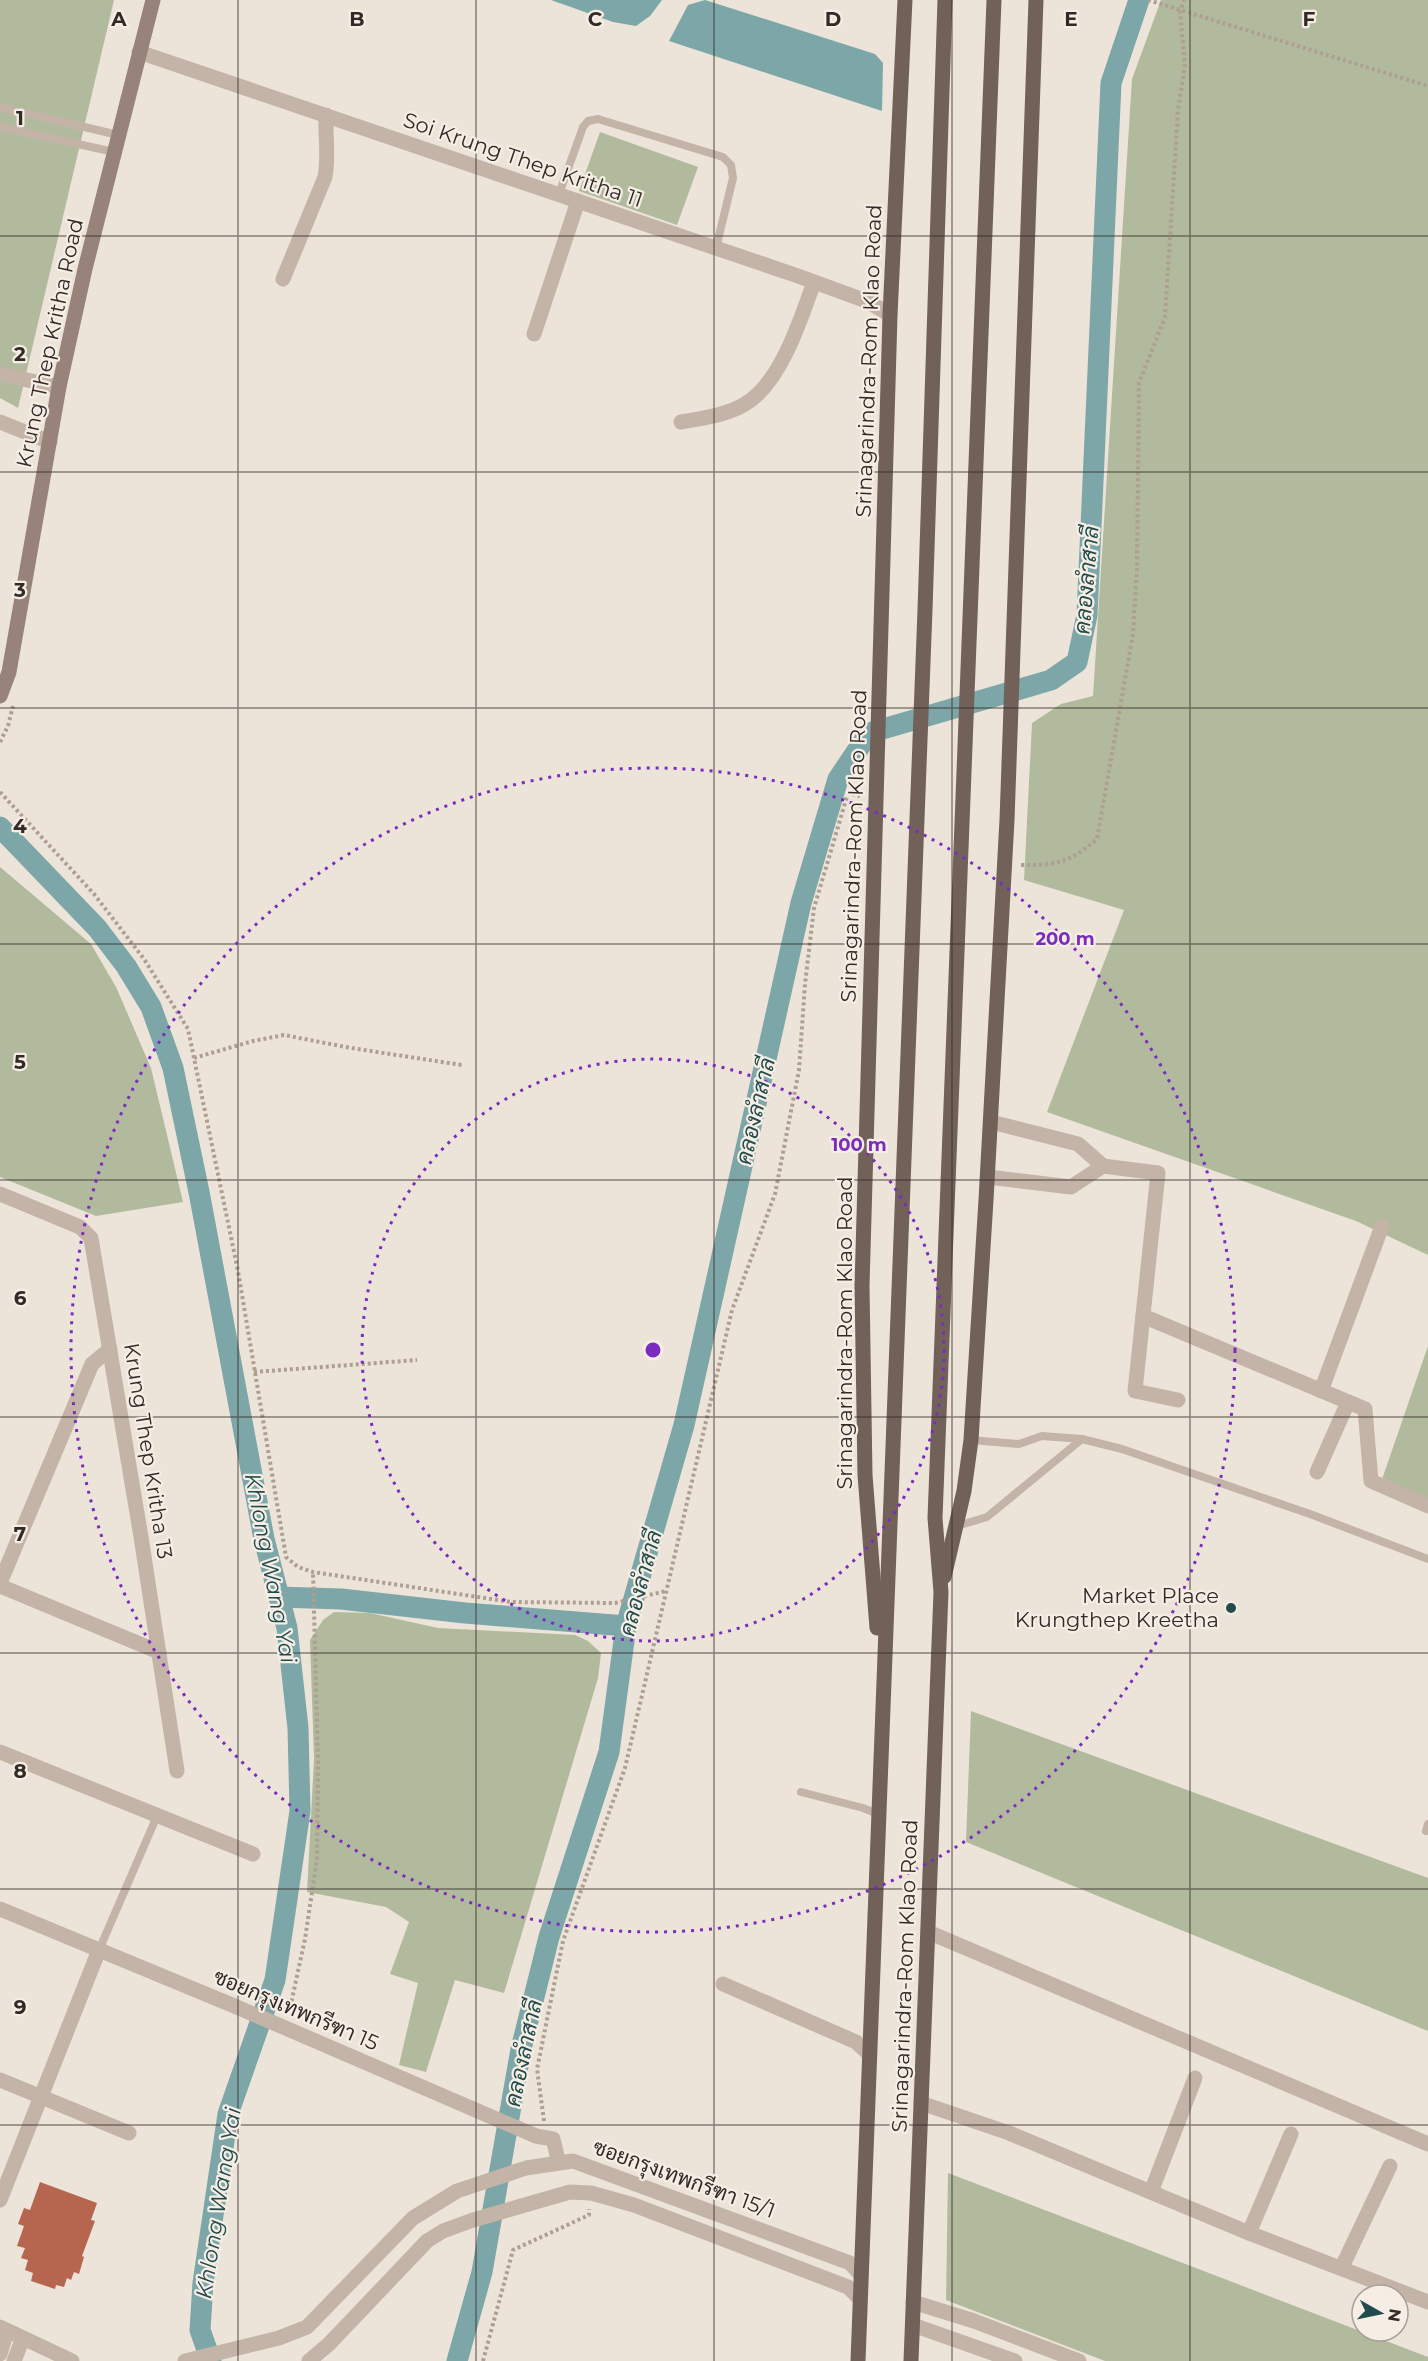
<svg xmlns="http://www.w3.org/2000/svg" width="1428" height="2361" viewBox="0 0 1428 2361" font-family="Montserrat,Sarabun,sans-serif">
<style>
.green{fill:#b1ba9c}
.water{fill:#7ca6a7}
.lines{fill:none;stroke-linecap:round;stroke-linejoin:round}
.canal{stroke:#7ca6a7;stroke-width:21}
.building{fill:#b6664f}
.path{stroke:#af9e92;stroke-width:4;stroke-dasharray:3 3;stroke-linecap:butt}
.service{stroke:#c4b4a7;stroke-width:8}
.minor{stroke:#c4b4a7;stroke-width:15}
.secondary{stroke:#978379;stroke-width:15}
.primary{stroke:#726159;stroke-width:15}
.grid{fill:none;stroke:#312a27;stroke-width:1.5;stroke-opacity:0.55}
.ring{fill:none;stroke:#7b2cbf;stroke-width:3;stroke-dasharray:3 6}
.poi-dot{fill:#224b4d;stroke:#f6eee5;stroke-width:2}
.labels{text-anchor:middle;stroke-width:4.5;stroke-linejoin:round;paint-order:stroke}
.street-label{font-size:21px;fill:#312a27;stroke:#f6eee5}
.poi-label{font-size:21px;fill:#312a27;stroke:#f6eee5;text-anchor:end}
.water-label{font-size:22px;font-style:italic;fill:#224b4d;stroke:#f6eee5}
.grid-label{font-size:20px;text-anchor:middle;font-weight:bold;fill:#312a27;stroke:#f6eee5;stroke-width:4.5;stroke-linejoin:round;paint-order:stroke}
.centre{fill:#7b2cbf;stroke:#f6eee5;stroke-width:3}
.ring-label{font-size:18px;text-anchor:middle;font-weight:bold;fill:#7b2cbf;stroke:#f6eee5;stroke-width:4.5;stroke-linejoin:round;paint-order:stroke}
</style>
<rect width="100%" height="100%" fill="#ede4d9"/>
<g class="green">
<path d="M 0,0 L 114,0 L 18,408 L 0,398 Z"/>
<path d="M 1161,0 L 1428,0 L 1428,1255 L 1356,1221 L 1047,1112 L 1124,910 L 1024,880 L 1032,723 L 1061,704 L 1093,696 L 1132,79 Z"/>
<path d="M 600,132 L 698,167 L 677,225 L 579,191 Z"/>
<path d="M 0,867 L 91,944 L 116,987 L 151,1068 L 183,1202 L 96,1216 L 0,1177 Z"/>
<path d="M 1428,1346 L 1428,1507 L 1379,1488 Z"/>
<path d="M 334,1612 L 370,1613 L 438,1628 L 575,1635 L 588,1641 L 601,1653 L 598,1678 L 504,1993 L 455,1980 L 426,2072 L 399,2065 L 418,1983 L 390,1974 L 409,1922 L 386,1907 L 307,1892 L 314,1759 L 310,1640 L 323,1620 Z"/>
<path d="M 971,1711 L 1428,1878 L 1428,2031 L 966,1842 Z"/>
<path d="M 948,2173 L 1428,2357 L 1428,2361 L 1105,2361 L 946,2300 Z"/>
</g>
<g class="water">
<path d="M 551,0 L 662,0 L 650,16 L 636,26 L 613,22 Z"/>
<path d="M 705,0 L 875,54 L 883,63 L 882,111 L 669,41 L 688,5 Z"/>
</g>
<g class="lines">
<g class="canal">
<path d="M 0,827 L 97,928 L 126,966 L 151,1007 L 173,1068 L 199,1192 L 264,1539 L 287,1628 L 298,1728 L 300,1811 L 275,1980 L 228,2114 L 203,2283 L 200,2330 L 211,2361"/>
<path d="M 279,1597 L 341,1599 L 465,1613 L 626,1626"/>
<path d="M 457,2361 L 482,2272 L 521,2049 L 549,1937 L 609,1752 L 626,1626 L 684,1425 L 801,903 L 838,779 L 869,733 L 1051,680 L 1077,662 L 1087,615 L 1111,83 L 1139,0"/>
</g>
</g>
<path class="building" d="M 40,2182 L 97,2203 L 91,2220 L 95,2221 L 82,2256 L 84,2257 L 79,2274 L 74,2272 L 71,2280 L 67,2278 L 64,2287 L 56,2285 L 55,2289 L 31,2281 L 33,2273 L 25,2270 L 28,2260 L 21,2258 L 25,2248 L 17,2246 L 24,2226 L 18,2224 L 24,2208 L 30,2210 Z"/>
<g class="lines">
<g class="path">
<path d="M 1148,0 L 1428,86"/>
<path d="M 0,742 L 8,726 L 13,706"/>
<path d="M 0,792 L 94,894 L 144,959 L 188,1029 L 238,1271 L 286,1557 L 298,1567 L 313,1572 L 511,1602 L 615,1603 L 666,1591"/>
<path d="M 1021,865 C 1057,865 1069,863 1097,839 L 1133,634 L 1137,568 L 1139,383 L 1165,317 L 1178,110 L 1185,66 L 1180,12 L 1184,0"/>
<path d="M 194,1058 L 253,1041 L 284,1035 L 351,1048 L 462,1065"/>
<path d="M 254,1372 L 417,1360"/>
<path d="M 289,2013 L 305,1939 L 317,1859 L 318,1762 L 313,1572"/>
<path d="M 544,2121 L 537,2069 L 563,1941 L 625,1768 L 732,1310 L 775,1194 L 799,1070 L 805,984 L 814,908 L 848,793 L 860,796"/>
<path d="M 483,2361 L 513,2250 L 589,2215 L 589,2209"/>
</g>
<g class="service">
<path d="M 0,107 L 118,135"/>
<path d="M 0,127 L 114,152"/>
<path d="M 559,194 L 583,127 L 588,121 L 598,119 L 723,157 L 731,165 L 733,178 L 716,248"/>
<path d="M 971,1440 L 1019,1444 L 1042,1436 L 1082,1439 L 1122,1449 L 1310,1514 L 1428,1559"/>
<path d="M 957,1526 L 987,1517 L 1082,1439"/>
<path d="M 801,1792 L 863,1808 L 878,1814"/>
<path d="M 1426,1831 L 1428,1824"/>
<path d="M 99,1950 L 157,1816"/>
</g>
<g class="minor">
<path d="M 139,52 L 798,276 L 869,302 L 890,315"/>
<path d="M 283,279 L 325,177 C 329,157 325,136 326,115"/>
<path d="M 534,334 L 578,201"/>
<path d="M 0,374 L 59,387"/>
<path d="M 0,422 L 50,442"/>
<path d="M 681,422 C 704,418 731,415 751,400 C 783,376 801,318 814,282"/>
<path d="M 1103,1166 L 1158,1173 L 1135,1391 L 1178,1400"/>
<path d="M 988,1177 L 1071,1187 L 1103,1166 L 1078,1144 L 991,1122"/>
<path d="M 0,1194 L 80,1227 L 91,1238 L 141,1537 L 177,1771"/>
<path d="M 1143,1316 L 1365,1409 L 1371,1481 L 1428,1506"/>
<path d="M 1321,1391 L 1382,1226"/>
<path d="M 1317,1472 L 1348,1402"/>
<path d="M 0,1583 L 92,1364 L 110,1349"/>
<path d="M 0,1586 L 159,1652"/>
<path d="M 0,1752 L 253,1854"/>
<path d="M 0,1909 L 232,2005 L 536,2136 L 553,2139 L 559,2163"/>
<path d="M 928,1932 L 1428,2144"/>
<path d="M 723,1984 L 856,2042 L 869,2054"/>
<path d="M 0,2080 L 129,2133"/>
<path d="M 921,2103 L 1009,2133 L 1249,2233 L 1428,2302"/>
<path d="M 1151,2192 L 1195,2078"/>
<path d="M 0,2200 L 99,1950"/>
<path d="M 1249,2233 L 1291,2134"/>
<path d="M 1342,2267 L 1390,2166"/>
<path d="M 913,2302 L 974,2321 L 1079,2361"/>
<path d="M 913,2325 L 1015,2361"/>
<path d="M 0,2327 L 72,2361"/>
<path d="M 0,2354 L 7,2331"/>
<path d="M 14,2361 L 23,2338"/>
<path d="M 185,2361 L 279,2338 L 307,2327 L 413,2218 L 457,2191 L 526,2168 L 573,2161 L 850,2263 L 861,2275"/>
<path d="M 309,2361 L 329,2344 L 427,2241 L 443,2231 L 473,2220 L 570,2192 L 591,2193 L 634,2205 L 848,2287 L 860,2299"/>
</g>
<path class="secondary" d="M 0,696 L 9,672 L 59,387 L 85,269 L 153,0"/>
<g class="primary">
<path d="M 944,1577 L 964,1491 L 971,1440 L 986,1200 L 1007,820 L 1036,0"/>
<path d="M 877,1628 L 865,1475 L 862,1286 L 890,315 L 905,0"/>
<path d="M 858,2361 L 925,610 L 945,0"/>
<path d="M 911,2361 L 941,1592 L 935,1518 L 994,0"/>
</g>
</g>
<path class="grid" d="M 238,0 L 238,2361M 476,0 L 476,2361M 714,0 L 714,2361M 952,0 L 952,2361M 1190,0 L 1190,2361M 0,236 L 1428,236M 0,472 L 1428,472M 0,708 L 1428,708M 0,944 L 1428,944M 0,1180 L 1428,1180M 0,1417 L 1428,1417M 0,1653 L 1428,1653M 0,1889 L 1428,1889M 0,2125 L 1428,2125"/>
<g class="ring">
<circle cx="653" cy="1350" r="291"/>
<circle cx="653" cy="1350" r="582"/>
</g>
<circle class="poi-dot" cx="1231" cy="1608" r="6"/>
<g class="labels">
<g class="street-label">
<text transform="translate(523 160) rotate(19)" y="7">Soi Krung Thep Kritha 11</text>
<text transform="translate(50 343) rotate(-78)" y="7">Krung Thep Kritha Road</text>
<text transform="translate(869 361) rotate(-88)" y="7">Srinagarindra-Rom Klao Road</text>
<text transform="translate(854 846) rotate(-88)" y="7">Srinagarindra-Rom Klao Road</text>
<text transform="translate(845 1333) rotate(-90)" y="7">Srinagarindra-Rom Klao Road</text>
<text transform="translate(148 1451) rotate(81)" y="7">Krung Thep Kritha 13</text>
<text transform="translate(905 1976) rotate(-88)" y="7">Srinagarindra-Rom Klao Road</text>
<text transform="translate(296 2010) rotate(23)" y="7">ซอยกรุงเทพกรีฑา 15</text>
<text transform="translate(684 2179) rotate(20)" y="7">ซอยกรุงเทพกรีฑา 15/1</text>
</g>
<g class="poi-label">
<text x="1219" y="1603">Market Place<tspan x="1219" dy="24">Krungthep Kreetha</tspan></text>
</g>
<g class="water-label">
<text transform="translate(1086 580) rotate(-85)" y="8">คลองลำสาลี</text>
<text transform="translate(755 1111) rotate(-77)" y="8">คลองลำสาลี</text>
<text transform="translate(271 1568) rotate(79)" y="8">Khlong Wang Yai</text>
<text transform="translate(640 1583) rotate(-75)" y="8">คลองลำสาลี</text>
<text transform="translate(523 2053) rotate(-78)" y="8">คลองลำสาลี</text>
<text transform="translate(218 2203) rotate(-81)" y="8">Khlong Wang Yai</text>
</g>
</g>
<g class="grid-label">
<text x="119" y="26">A</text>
<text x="357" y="26">B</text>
<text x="595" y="26">C</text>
<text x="833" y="26">D</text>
<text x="1071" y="26">E</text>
<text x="1309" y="26">F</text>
<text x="20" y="125">1</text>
<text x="20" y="361">2</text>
<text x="20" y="597">3</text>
<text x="20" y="833">4</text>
<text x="20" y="1069">5</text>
<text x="20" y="1305">6</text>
<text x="20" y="1541">7</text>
<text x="20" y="1778">8</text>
<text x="20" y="2014">9</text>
</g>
<circle cx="653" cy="1350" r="9" class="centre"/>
<g class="ring-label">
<text x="1065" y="945">200 m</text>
<text x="859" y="1151">100 m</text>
</g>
<g transform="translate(1380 2313) rotate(99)"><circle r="28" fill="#f6eee5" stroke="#a7a099" stroke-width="1.5"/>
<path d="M0-4.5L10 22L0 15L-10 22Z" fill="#224b4d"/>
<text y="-9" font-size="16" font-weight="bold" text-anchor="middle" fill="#312a27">N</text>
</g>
</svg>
